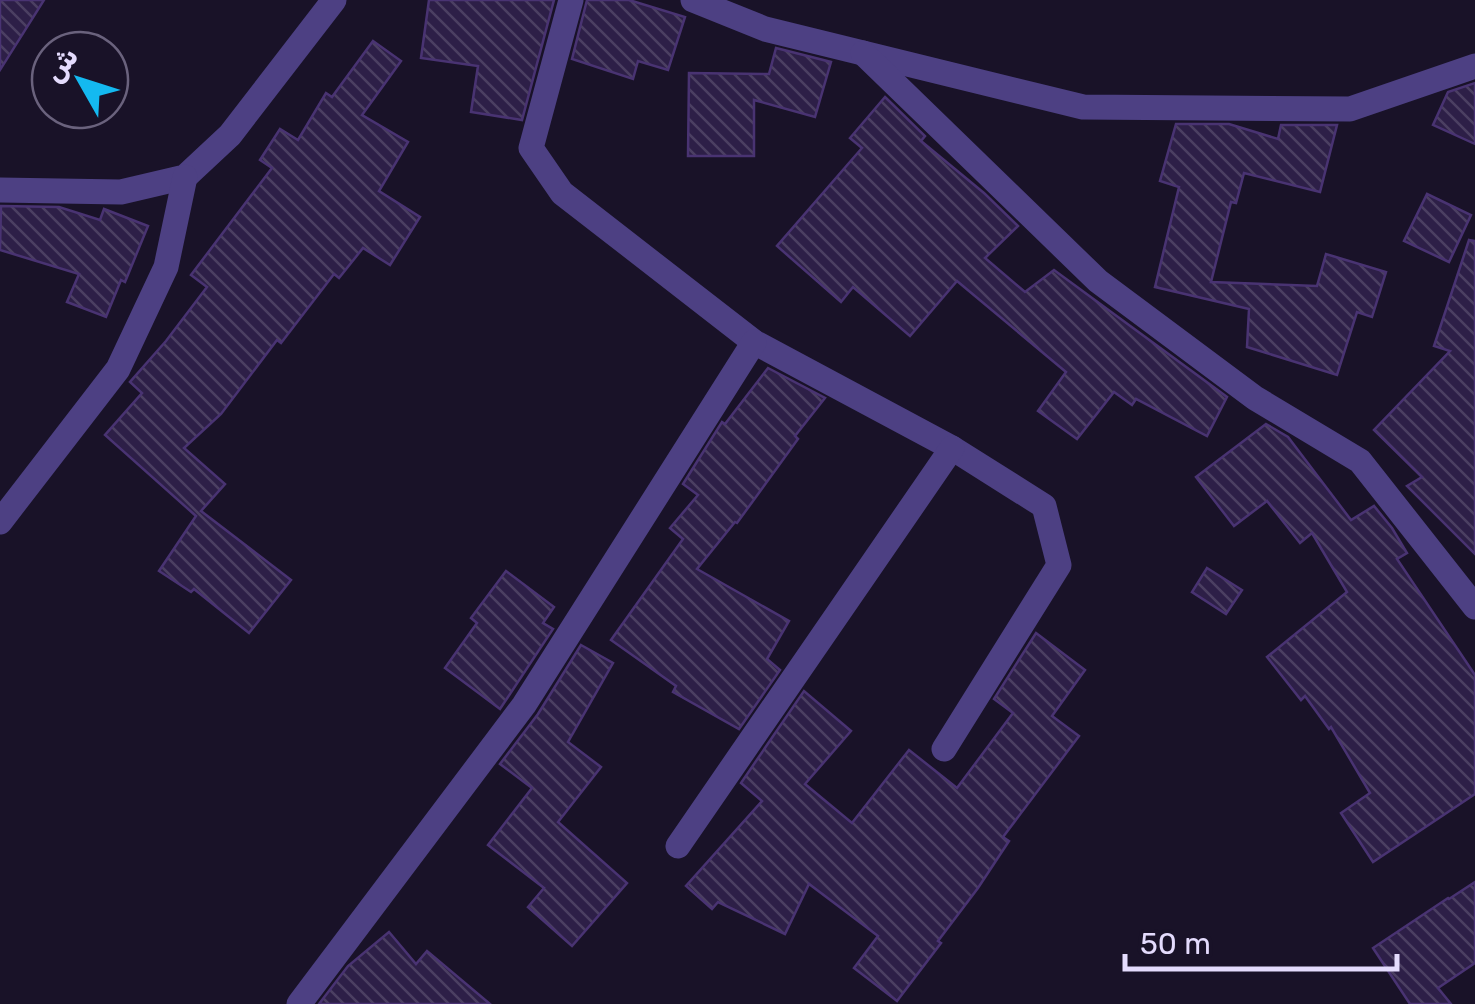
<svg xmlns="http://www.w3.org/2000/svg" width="1475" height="1004" viewBox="0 0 1475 1004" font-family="Rubik,'Noto Sans Arabic',sans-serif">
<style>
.building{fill:url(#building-back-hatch);stroke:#493372;stroke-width:2.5}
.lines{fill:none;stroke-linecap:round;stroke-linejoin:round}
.minor{stroke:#4d4083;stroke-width:25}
</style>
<defs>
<pattern id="building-back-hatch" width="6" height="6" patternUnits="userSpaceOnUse" patternTransform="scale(2.5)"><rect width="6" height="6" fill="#2d1f47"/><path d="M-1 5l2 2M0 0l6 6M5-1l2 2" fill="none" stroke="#4b3f62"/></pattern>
</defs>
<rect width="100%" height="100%" fill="#191228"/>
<g class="building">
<path d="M 0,0 L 44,0 L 0,70 Z"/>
<path d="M 429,0 L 554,0 L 522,120 L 471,112 L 478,66 L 421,58 Z"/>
<path d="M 587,0 L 629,0 L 685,17 L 668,70 L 638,61 L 633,79 L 572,59 Z"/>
<path d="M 373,41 L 401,61 L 362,115 L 408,142 L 379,191 L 420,217 L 390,265 L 363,248 L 339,278 L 334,274 L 281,343 L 277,340 L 221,414 L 184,448 L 225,484 L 201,511 L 291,580 L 249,633 L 194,589 L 191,592 L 159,571 L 196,516 L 105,435 L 142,393 L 130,382 L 166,341 L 207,287 L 191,275 L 272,168 L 260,160 L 280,129 L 298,140 L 326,93 L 332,97 Z"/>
<path d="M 776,48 L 831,62 L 815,117 L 754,100 L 754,156 L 688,156 L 689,73 L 769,74 Z"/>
<path d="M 1475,83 L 1475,144 L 1433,125 L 1448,92 Z"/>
<path d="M 885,97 L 925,136 L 921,141 L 984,193 L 1018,226 L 985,258 L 1025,292 L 1054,270 L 1227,397 L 1207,436 L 1136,399 L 1132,405 L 1114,392 L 1077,439 L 1038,411 L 1066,372 L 957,281 L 910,336 L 853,287 L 841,302 L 777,246 L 862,148 L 850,138 Z"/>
<path d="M 1176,124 L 1229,124 L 1278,139 L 1281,125 L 1337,125 L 1320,192 L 1244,173 L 1236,203 L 1231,202 L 1211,282 L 1317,286 L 1326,254 L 1386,272 L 1372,317 L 1357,312 L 1337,375 L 1247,347 L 1249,309 L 1155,287 L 1179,187 L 1160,181 Z"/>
<path d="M 1427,194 L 1471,215 L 1449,262 L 1404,241 Z"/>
<path d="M 1,206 L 59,207 L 100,220 L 104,209 L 148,226 L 125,282 L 121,280 L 106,317 L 67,302 L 79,274 L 0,250 Z"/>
<path d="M 1469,240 L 1475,241 L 1475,554 L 1407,486 L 1422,477 L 1374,430 L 1450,351 L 1434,346 Z"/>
<path d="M 768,368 L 825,398 L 795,436 L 798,439 L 737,523 L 735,522 L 697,569 L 789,621 L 767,659 L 780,670 L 739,729 L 673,692 L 676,686 L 611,640 L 683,539 L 670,528 L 698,495 L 683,484 L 722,422 L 725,424 Z"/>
<path d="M 1266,424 L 1288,437 L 1351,520 L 1374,506 L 1392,528 L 1407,553 L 1397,559 L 1475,675 L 1475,794 L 1373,862 L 1341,813 L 1370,793 L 1331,727 L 1329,729 L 1305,696 L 1301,700 L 1267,657 L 1347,592 L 1312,533 L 1300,543 L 1267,501 L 1234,526 L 1196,477 Z"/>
<path d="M 1207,568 L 1242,590 L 1226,614 L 1192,592 Z"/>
<path d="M 506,571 L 554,607 L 543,623 L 553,629 L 500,709 L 445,668 L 477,623 L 471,618 Z"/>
<path d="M 1036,633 L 1085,670 L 1052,716 L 1079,736 L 1003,837 L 1009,841 L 978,888 L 938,941 L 941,943 L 897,1001 L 854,968 L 878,936 L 809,884 L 785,934 L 718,902 L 712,909 L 686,886 L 762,801 L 741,783 L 804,691 L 851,731 L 805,784 L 852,823 L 909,750 L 957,788 L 1013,713 L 994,699 Z"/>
<path d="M 581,645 L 613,663 L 568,742 L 601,767 L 558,822 L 627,883 L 572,946 L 528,907 L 544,888 L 488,845 L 532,788 L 500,764 L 538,714 Z"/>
<path d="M 1475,882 L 1475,963 L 1438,988 L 1451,1004 L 1410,1004 L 1373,948 L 1448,898 L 1449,899 Z"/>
<path d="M 389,932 L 416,964 L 427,951 L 490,1004 L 319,1004 L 348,966 Z"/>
</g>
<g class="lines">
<g class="minor">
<path d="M 571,0 L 531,148 L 562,193 L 754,342 L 952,448 L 1044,506 L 1059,565 L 944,749"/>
<path d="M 693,0 L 765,29 L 1083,107 L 1350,109 L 1475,66"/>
<path d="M 863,53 L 1098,281 L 1255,398 L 1360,461 L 1475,607"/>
<path d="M 0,190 L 121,192 L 185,177 L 230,135 L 334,0"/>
<path d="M 0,522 L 118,369 L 166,267 L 185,177"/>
<path d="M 678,846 L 952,448"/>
<path d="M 299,1004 L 524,705 L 754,342"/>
</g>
</g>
<g transform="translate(80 80) rotate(309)"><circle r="48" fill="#191228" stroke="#6a627d" stroke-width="2.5"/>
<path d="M0-8L18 38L0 25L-18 38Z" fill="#14b9f0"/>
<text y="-15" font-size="28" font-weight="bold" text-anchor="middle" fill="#e4dbfd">ش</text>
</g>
<path d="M1125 954v15h272v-15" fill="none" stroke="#e4dbfd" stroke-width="5"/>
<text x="1140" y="954" font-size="30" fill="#e4dbfd" stroke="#191228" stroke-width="8" paint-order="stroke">50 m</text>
</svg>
